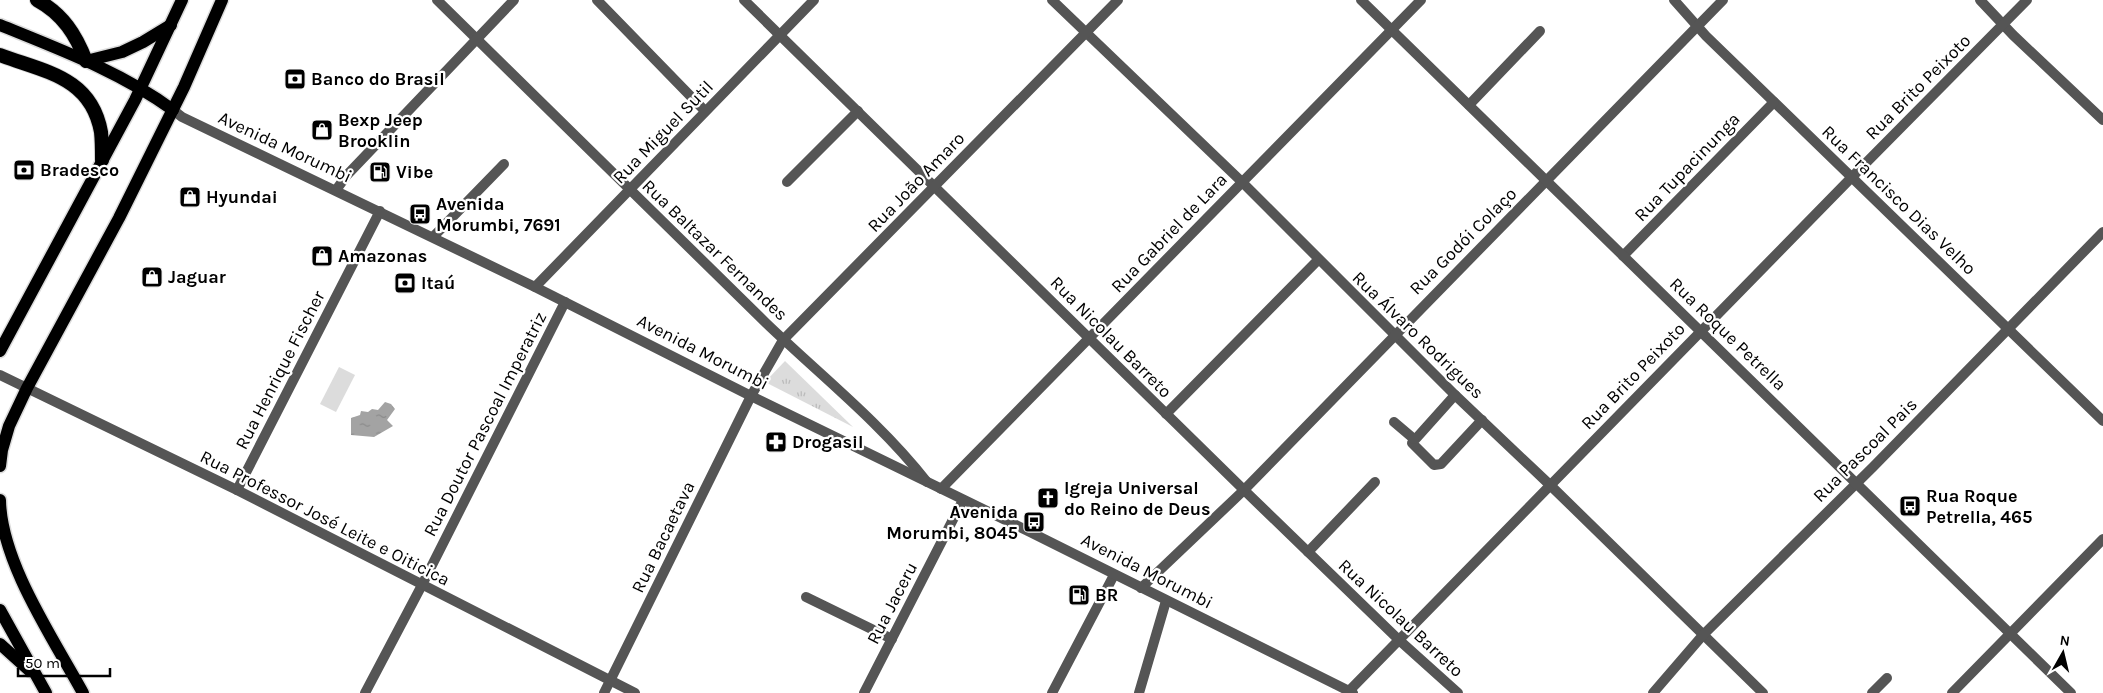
<svg xmlns="http://www.w3.org/2000/svg" width="2103" height="693" viewBox="0 0 2103 693" font-family="Karla,sans-serif">
<style>
.grass{fill:#dcdcdc}
.park{fill:url(#park-tufts)}
.water{fill:url(#water-ripples)}
.lines{fill:none;stroke-linecap:round;stroke-linejoin:round}
.primary-casing{stroke:#dbdbdb;stroke-width:15}
.trunk-casing{stroke:#dbdbdb;stroke-width:16}
.minor{stroke:#555;stroke-width:10}
.tertiary{stroke:#555;stroke-width:10}
.primary{stroke:#000;stroke-width:12}
.trunk{stroke:#000;stroke-width:14}
.labels{text-anchor:middle;stroke-width:4.5;stroke-linejoin:round;paint-order:stroke}
.poi-label{font-size:18px;font-weight:bold;fill:#000;stroke:#fff;text-anchor:start}
.street-label{font-size:18px;fill:#000;stroke:#fff}
</style>
<defs>
<pattern id="park-tufts" width="24" height="20" patternUnits="userSpaceOnUse" patternTransform="scale(1.25)"><rect width="24" height="20" fill="#dcdcdc"/><path d="M3 7l-1-3M5 7V3M7 7l1-3M15 17l-1-3M17 17v-4M19 17l1-3" fill="none" stroke="#bbb"/></pattern>
<pattern id="water-ripples" width="26" height="14" patternUnits="userSpaceOnUse" patternTransform="scale(1.25)"><rect width="26" height="14" fill="#a3a3a3"/><path d="M2 4q2-2 4 0t4 0M15 11q2-2 4 0t4 0" fill="none" stroke="#8b8b8b"/></pattern>
</defs>
<rect width="100%" height="100%" fill="#fff"/>
<path class="grass" d="M 339,367 L 355,375 L 336,412 L 320,404 Z"/>
<path class="park" d="M 785,361 L 853,427 L 765,382 Z"/>
<path class="water" d="M 385,402 L 391,404 L 395,409 L 387,420 L 393,426 L 374,437 L 351,435 L 351,418 L 360,415 L 361,411 L 368,412 L 372,409 L 378,410 Z"/>
<g class="lines">
<g class="primary-casing">
<g id="primary">
<path d="M 0,25 C 59,49 121,72 173,110"/>
<path d="M 86,61 L 122,52 L 143,42 L 171,25"/>
<path d="M 0,351 L 135,100 L 182,0"/>
<path d="M 0,466 L 2,450 L 9,426 L 27,388 L 119,218 L 184,87 L 222,0"/>
<path d="M 0,500 C 1,562 53,638 83,693"/>
<path d="M 0,610 L 46,693"/>
<path d="M 0,644 L 30,671"/>
</g>
</g>
<g class="trunk-casing">
<g id="trunk">
<path d="M 37,0 C 63,14 76,35 86,61"/>
<path d="M 0,55 C 45,72 91,77 101,132 C 102,141 102,151 102,160"/>
</g>
</g>
<g class="minor">
<path d="M 437,0 C 546,107 656,215 766,323 C 820,375 880,422 927,482"/>
<path d="M 597,0 L 705,111"/>
<path d="M 744,0 L 1244,490 L 1399,640 L 1458,693"/>
<path d="M 1052,0 L 1242,182 L 1455,395 L 1550,485 L 1763,693"/>
<path d="M 1674,0 L 1706,36 L 2103,421"/>
<path d="M 1980,0 L 2013,35 L 2103,120"/>
<path d="M 1469,105 L 1540,31"/>
<path d="M 787,182 L 858,111"/>
<path d="M 433,237 L 504,164"/>
<path d="M 1623,256 L 1774,102"/>
<path d="M 1455,395 L 1412,443 L 1434,465 L 1441,464 L 1482,420"/>
<path d="M 1166,414 L 1318,260"/>
<path d="M 1394,422 L 1414,439"/>
<path d="M 237,490 L 380,211"/>
<path d="M 1308,552 L 1375,482"/>
<path d="M 1141,588 L 1244,490 L 1723,0"/>
<path d="M 806,597 L 892,639"/>
<path d="M 1349,691 L 1852,177 L 2027,0"/>
<path d="M 365,693 L 422,585 L 565,302"/>
<path d="M 604,693 L 751,396 L 783,340 L 1118,0"/>
<path d="M 1052,693 L 1114,575"/>
<path d="M 1139,693 L 1166,601"/>
<path d="M 1653,693 L 1703,635 L 1873,467 L 2103,232"/>
<path d="M 1872,693 L 1887,678"/>
<path d="M 1952,693 L 2103,539"/>
</g>
<g class="tertiary">
<path d="M 1361,0 L 2071,693"/>
<path d="M 173,110 L 182,117 L 535,287 L 751,396 L 1028,531 L 1353,693"/>
<path d="M 336,190 L 347,175 L 514,0"/>
<path d="M 535,287 L 814,0"/>
<path d="M 0,375 L 237,490 L 635,693"/>
<path d="M 941,489 L 1421,0"/>
<path d="M 864,693 L 963,500"/>
</g>
<use href="#primary" class="primary"/>
<use href="#trunk" class="trunk"/>
</g>
<defs>
<g id="bank-square" transform="scale(1.125)"><rect x="-9" y="-9" width="18" height="18" rx="4" fill="#000" stroke="#fff"/><path d="M-6-4H6V4H-6ZM0-2.3a2.3 2.3 0 1 0 0 4.6a2.3 2.3 0 1 0 0-4.6Z" fill="#fff"/></g>
<g id="shop-square" transform="scale(1.125)"><rect x="-9" y="-9" width="18" height="18" rx="4" fill="#000" stroke="#fff"/><path d="M-5-2.5h2.3a2.7 3.5 0 0 1 5.4 0H5L5.5 6h-11ZM-1.5-2.5h3a1.5 2.3 0 0 0-3 0Z" fill="#fff"/></g>
<g id="fuel-square" transform="scale(1.125)"><rect x="-9" y="-9" width="18" height="18" rx="4" fill="#000" stroke="#fff"/><path d="M-5.5-6h7V0h2V4h1.3V-2.5L3-4.5l.8-.8L6-3V5H2.5V1h-1V6h-7ZM-4.2-4.7v3.2H.2V-4.7Z" fill="#fff"/></g>
<g id="bus-square" transform="scale(1.125)"><rect x="-9" y="-9" width="18" height="18" rx="4" fill="#000" stroke="#fff"/><path d="M-5-6H5V4H4V6H2V4H-2V6H-4V4H-5ZM-3.5-4V0h7V-4ZM-3.5 1.2v1.5H-2V1.2ZM2 1.2v1.5H3.5V1.2Z" fill="#fff"/></g>
<g id="pharmacy-square" transform="scale(1.125)"><rect x="-9" y="-9" width="18" height="18" rx="4" fill="#000" stroke="#fff"/><path d="M-2-6h4v4h4v4h-4v4h-4v-4h-4v-4h4Z" fill="#fff"/></g>
<g id="church-square" transform="scale(1.125)"><rect x="-9" y="-9" width="18" height="18" rx="4" fill="#000" stroke="#fff"/><path d="M-1.2-6h2.4v3.5h3.3v2.4h-3.3V6h-2.4V-.1h-3.3v-2.4h3.3Z" fill="#fff"/></g>
</defs>
<g fill-rule="evenodd">
<use href="#bank-square" x="295" y="79"/>
<use href="#shop-square" x="322" y="130"/>
<use href="#bank-square" x="24" y="170"/>
<use href="#fuel-square" x="380" y="172"/>
<use href="#shop-square" x="190" y="197"/>
<use href="#bus-square" x="420" y="214"/>
<use href="#shop-square" x="322" y="256"/>
<use href="#shop-square" x="152" y="277"/>
<use href="#bank-square" x="405" y="283"/>
<use href="#pharmacy-square" x="776" y="442"/>
<use href="#church-square" x="1048" y="498"/>
<use href="#bus-square" x="1910" y="506"/>
<use href="#bus-square" x="1034" y="522"/>
<use href="#fuel-square" x="1079" y="595"/>
</g>
<g class="labels">
<g class="poi-label">
<text x="311" y="85">Banco do Brasil</text>
<text x="338" y="126">Bexp Jeep<tspan x="338" dy="21">Brooklin</tspan></text>
<text x="40" y="176">Bradesco</text>
<text x="396" y="178">Vibe</text>
<text x="206" y="203">Hyundai</text>
<text x="436" y="210">Avenida<tspan x="436" dy="21">Morumbi, 7691</tspan></text>
<text x="338" y="262">Amazonas</text>
<text x="168" y="283">Jaguar</text>
<text x="421" y="289">Itaú</text>
<text x="792" y="448">Drogasil</text>
<text x="1064" y="494">Igreja Universal<tspan x="1064" dy="21">do Reino de Deus</tspan></text>
<text x="1926" y="502">Rua Roque<tspan x="1926" dy="21">Petrella, 465</tspan></text>
<text x="1018" y="518" text-anchor="end">Avenida<tspan x="1018" dy="21">Morumbi, 8045</tspan></text>
<text x="1095" y="601">BR</text>
</g>
<g class="street-label">
<text transform="translate(1918 87) rotate(-45)" y="6">Rua Brito Peixoto</text>
<text transform="translate(663 132) rotate(-46)" y="6">Rua Miguel Sutil</text>
<text transform="translate(285 147) rotate(25)" y="6">Avenida Morumbi</text>
<text transform="translate(1687 167) rotate(-46)" y="6">Rua Tupacinunga</text>
<text transform="translate(916 182) rotate(-46)" y="6">Rua João Amaro</text>
<text transform="translate(1899 200) rotate(44)" y="6">Rua Francisco Dias Velho</text>
<text transform="translate(1169 233) rotate(-46)" y="6">Rua Gabriel de Lara</text>
<text transform="translate(1463 241) rotate(-45)" y="6">Rua Godói Colaço</text>
<text transform="translate(715 250) rotate(44)" y="6">Rua Baltazar Fernandes</text>
<text transform="translate(1728 334) rotate(44)" y="6">Rua Roque Petrella</text>
<text transform="translate(1418 335) rotate(44)" y="6">Rua Álvaro Rodrigues</text>
<text transform="translate(1111 337) rotate(45)" y="6">Rua Nicolau Barreto</text>
<text transform="translate(703 352) rotate(27)" y="6">Avenida Morumbi</text>
<text transform="translate(280 370) rotate(-63)" y="6">Rua Henrique Fischer</text>
<text transform="translate(1633 376) rotate(-46)" y="6">Rua Brito Peixoto</text>
<text transform="translate(485 424) rotate(-63)" y="6">Rua Doutor Pascoal Imperatriz</text>
<text transform="translate(1865 450) rotate(-45)" y="6">Rua Pascoal Pais</text>
<text transform="translate(325 518) rotate(27)" y="6">Rua Professor José Leite e Oiticica</text>
<text transform="translate(663 537) rotate(-64)" y="6">Rua Bacaetava</text>
<text transform="translate(1147 571) rotate(27)" y="6">Avenida Morumbi</text>
<text transform="translate(892 603) rotate(-63)" y="6">Rua Jaceru</text>
<text transform="translate(1401 618) rotate(43)" y="6">Rua Nicolau Barreto</text>
</g>
</g>
<g transform="translate(2063 653) rotate(8)" stroke="#ffffff" stroke-width="4" paint-order="stroke">
<path d="M0-4L9 19L0 12L-9 19Z" fill="#000000"/>
<text y="-8" font-size="14" font-weight="bold" text-anchor="middle" fill="#000000">N</text>
</g>
<path d="M18 668v8h92v-8" fill="none" stroke="#000000" stroke-width="2.5"/>
<text x="25" y="668" font-size="15" fill="#000000" stroke="#ffffff" stroke-width="4" paint-order="stroke">50 m</text>
</svg>
